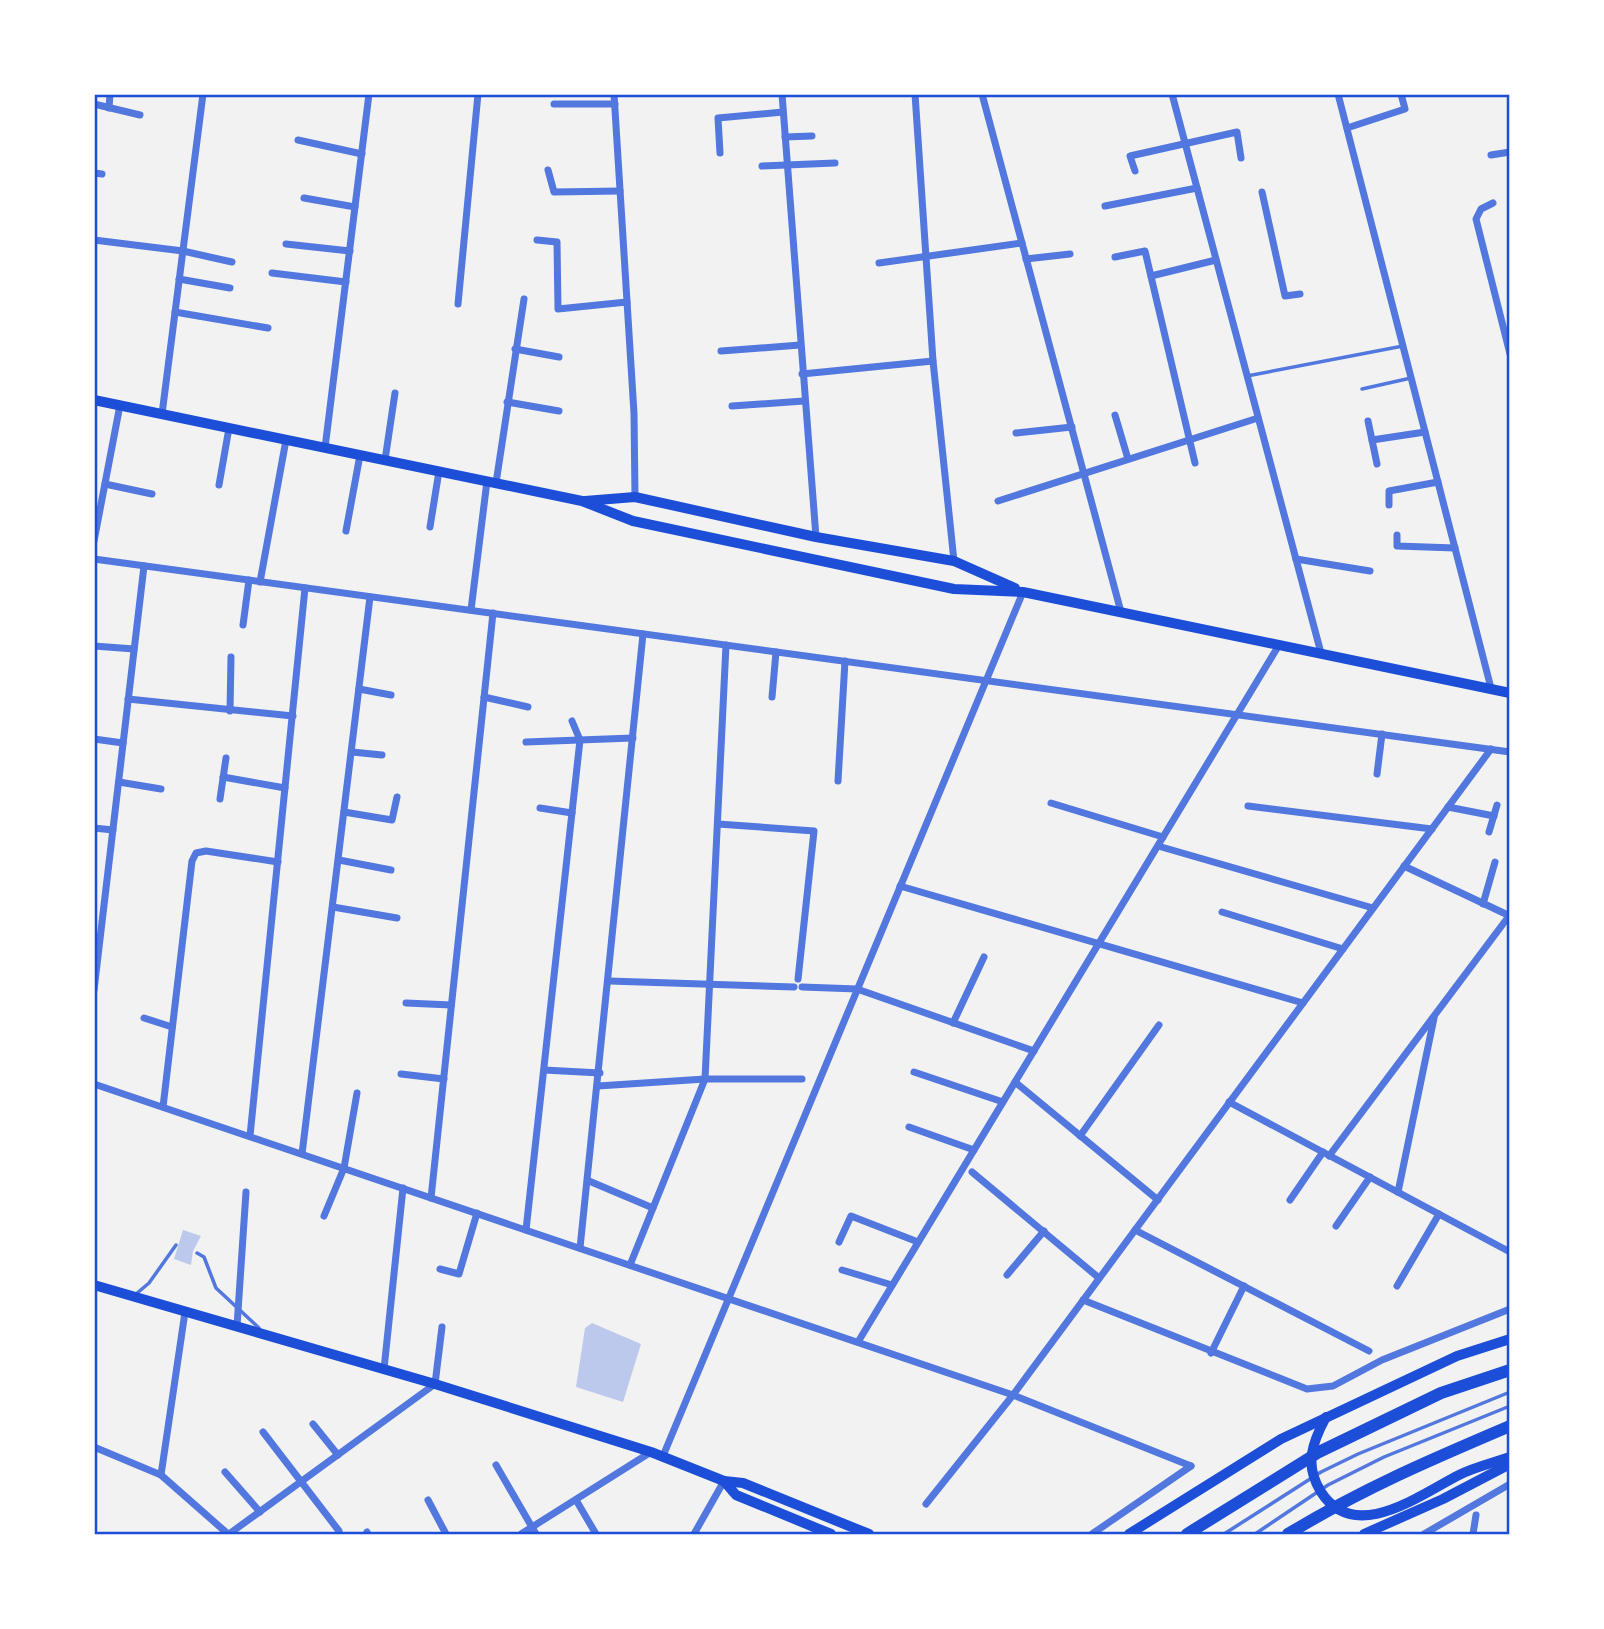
<svg xmlns="http://www.w3.org/2000/svg" width="1604" height="1629" viewBox="0 0 1604 1629" font-family="Overpass,sans-serif">
<style>
.building{fill:#bdc9ec}
.lines{fill:none;stroke-linecap:round;stroke-linejoin:round}
.service{stroke:#5277de;stroke-width:3.5}
.minor{stroke:#5277de;stroke-width:7}
.secondary{stroke:#1d4ed8;stroke-width:10}
.trunk{stroke:#1d4ed8;stroke-width:12}
.neatline{fill:none;stroke:#1d4ed8;stroke-width:2.5}
</style>
<rect width="100%" height="100%" fill="#f2f2f2"/>
<g class="building">
<path d="M 183,1230 L 201,1236 L 193,1251 L 191,1265 L 174,1259 Z"/>
<path d="M 592,1323 L 641,1344 L 623,1402 L 576,1387 L 585,1328 Z"/>
</g>
<g class="lines">
<g class="service">
<path d="M 1247,376 L 1403,346"/>
<path d="M 1362,389 L 1411,378"/>
<path d="M 197,1253 L 204,1257 L 216,1288 L 259,1328"/>
<path d="M 136,1294 L 149,1283 L 176,1245"/>
<path d="M 1224,1534 L 1321,1472 L 1358,1454 L 1510,1392"/>
<path d="M 1255,1534 L 1328,1485 L 1384,1457 L 1510,1406"/>
</g>
<g class="minor">
<path d="M 614,94 L 634,413 L 635,497"/>
<path d="M 782,94 L 816,537"/>
<path d="M 915,94 L 933,361 L 954,561"/>
<path d="M 982,94 L 1121,612"/>
<path d="M 1172,94 L 1321,653"/>
<path d="M 1338,94 L 1491,688"/>
<path d="M 94,104 L 140,115"/>
<path d="M 554,104 L 615,104"/>
<path d="M 109,108 L 110,94"/>
<path d="M 1347,128 L 1405,109 L 1401,94"/>
<path d="M 785,137 L 812,136"/>
<path d="M 298,140 L 362,154"/>
<path d="M 720,153 L 718,118 L 783,112"/>
<path d="M 1491,155 L 1510,152"/>
<path d="M 762,166 L 835,163"/>
<path d="M 548,170 L 554,192 L 620,191"/>
<path d="M 1135,171 L 1130,156 L 1237,132 L 1241,158"/>
<path d="M 94,173 L 102,174"/>
<path d="M 1262,192 L 1285,296 L 1300,294"/>
<path d="M 304,198 L 355,207"/>
<path d="M 1493,203 L 1481,209 L 1476,219 L 1510,354"/>
<path d="M 1105,206 L 1197,188"/>
<path d="M 94,240 L 183,251 L 232,262"/>
<path d="M 537,240 L 557,242 L 558,309 L 627,302"/>
<path d="M 286,244 L 350,251"/>
<path d="M 1115,257 L 1145,251 L 1195,463"/>
<path d="M 1026,259 L 1070,254"/>
<path d="M 879,263 L 1022,243"/>
<path d="M 272,273 L 346,282"/>
<path d="M 1151,276 L 1216,260"/>
<path d="M 179,279 L 230,288"/>
<path d="M 458,304 L 478,94"/>
<path d="M 175,312 L 268,328"/>
<path d="M 515,349 L 559,357"/>
<path d="M 721,351 L 800,345"/>
<path d="M 802,374 L 933,361"/>
<path d="M 507,402 L 559,411"/>
<path d="M 732,406 L 804,401"/>
<path d="M 162,414 L 203,94"/>
<path d="M 1115,415 L 1128,459"/>
<path d="M 1368,421 L 1377,464"/>
<path d="M 1016,433 L 1072,427"/>
<path d="M 1372,440 L 1425,432"/>
<path d="M 325,448 L 369,94"/>
<path d="M 385,460 L 395,393"/>
<path d="M 496,483 L 524,299"/>
<path d="M 105,484 L 152,494"/>
<path d="M 219,485 L 229,428"/>
<path d="M 998,501 L 1258,418"/>
<path d="M 1389,505 L 1389,491 L 1438,482"/>
<path d="M 430,527 L 439,471"/>
<path d="M 346,531 L 360,455"/>
<path d="M 1397,535 L 1397,546 L 1455,548"/>
<path d="M 94,541 L 120,405"/>
<path d="M 94,559 L 1510,752"/>
<path d="M 1296,559 L 1370,571"/>
<path d="M 260,582 L 286,440"/>
<path d="M 471,610 L 487,481"/>
<path d="M 243,625 L 249,580"/>
<path d="M 94,646 L 134,649"/>
<path d="M 359,689 L 391,695"/>
<path d="M 484,697 L 528,707"/>
<path d="M 772,697 L 776,652"/>
<path d="M 128,699 L 293,716"/>
<path d="M 230,711 L 231,657"/>
<path d="M 94,739 L 123,743"/>
<path d="M 526,742 L 633,738"/>
<path d="M 352,752 L 382,755"/>
<path d="M 1377,774 L 1382,734"/>
<path d="M 223,777 L 285,788"/>
<path d="M 838,781 L 845,661"/>
<path d="M 119,782 L 161,789"/>
<path d="M 220,799 L 226,758"/>
<path d="M 1051,803 L 1163,837"/>
<path d="M 1248,806 L 1432,829"/>
<path d="M 1448,807 L 1494,816"/>
<path d="M 540,808 L 572,813"/>
<path d="M 344,812 L 392,820 L 397,797"/>
<path d="M 718,824 L 814,831 L 798,979"/>
<path d="M 94,828 L 113,830"/>
<path d="M 1489,832 L 1497,805"/>
<path d="M 1158,846 L 1373,908"/>
<path d="M 339,860 L 391,870"/>
<path d="M 1404,866 L 1510,916"/>
<path d="M 900,886 L 1303,1003"/>
<path d="M 1483,904 L 1495,862"/>
<path d="M 333,907 L 397,918"/>
<path d="M 1222,912 L 1343,949"/>
<path d="M 609,981 L 794,987"/>
<path d="M 802,987 L 857,989 L 1034,1051"/>
<path d="M 94,990 L 144,566"/>
<path d="M 406,1003 L 451,1005"/>
<path d="M 144,1018 L 172,1027"/>
<path d="M 953,1023 L 984,957"/>
<path d="M 544,1070 L 600,1073"/>
<path d="M 914,1072 L 1003,1102"/>
<path d="M 401,1074 L 444,1079"/>
<path d="M 1015,1082 L 1158,1200"/>
<path d="M 94,1084 L 1013,1395 L 1191,1466"/>
<path d="M 598,1086 L 705,1079 L 802,1079"/>
<path d="M 1229,1102 L 1510,1252"/>
<path d="M 163,1107 L 192,861 L 196,853 L 206,851 L 278,862"/>
<path d="M 909,1127 L 974,1150"/>
<path d="M 250,1136 L 305,588"/>
<path d="M 1080,1136 L 1159,1025"/>
<path d="M 302,1154 L 370,597"/>
<path d="M 1329,1156 L 1509,916"/>
<path d="M 972,1172 L 1099,1278"/>
<path d="M 589,1181 L 653,1208"/>
<path d="M 1398,1192 L 1434,1018"/>
<path d="M 431,1198 L 493,613"/>
<path d="M 1290,1200 L 1323,1152"/>
<path d="M 324,1216 L 344,1168 L 357,1093"/>
<path d="M 1336,1226 L 1370,1177"/>
<path d="M 526,1230 L 580,740 L 572,721"/>
<path d="M 1135,1230 L 1369,1351"/>
<path d="M 839,1242 L 851,1216 L 918,1242"/>
<path d="M 580,1248 L 643,634"/>
<path d="M 630,1265 L 705,1079 L 726,645"/>
<path d="M 440,1269 L 459,1274 L 477,1213"/>
<path d="M 842,1270 L 892,1285"/>
<path d="M 1007,1275 L 1044,1231"/>
<path d="M 1397,1286 L 1439,1214"/>
<path d="M 1083,1300 L 1307,1389 L 1333,1386 L 1382,1360 L 1510,1309"/>
<path d="M 237,1326 L 246,1192"/>
<path d="M 858,1342 L 1279,645"/>
<path d="M 1211,1353 L 1244,1286"/>
<path d="M 384,1369 L 403,1188"/>
<path d="M 313,1424 L 338,1455"/>
<path d="M 263,1432 L 339,1531"/>
<path d="M 94,1447 L 161,1475 L 228,1534"/>
<path d="M 663,1456 L 1023,592"/>
<path d="M 496,1465 L 536,1534"/>
<path d="M 225,1472 L 260,1512"/>
<path d="M 161,1475 L 185,1312"/>
<path d="M 428,1500 L 446,1534"/>
<path d="M 576,1500 L 596,1534"/>
<path d="M 926,1504 L 1013,1395 L 1491,749"/>
<path d="M 367,1532 L 368,1534"/>
<path d="M 229,1534 L 435,1384 L 442,1327"/>
<path d="M 521,1534 L 651,1452"/>
<path d="M 694,1534 L 724,1481"/>
<path d="M 1092,1534 L 1191,1466"/>
<path d="M 1424,1534 L 1510,1484"/>
<path d="M 1473,1534 L 1476,1515"/>
</g>
<g class="secondary">
<path d="M 94,400 L 582,501 L 633,521 L 954,589 L 1023,592 L 1510,693"/>
<path d="M 585,501 L 635,497 L 816,537 L 954,561 L 1015,588"/>
<path d="M 94,1285 L 435,1384 L 651,1452 L 724,1481 L 743,1483 L 869,1534"/>
<path d="M 1326,1417 C 1312,1443 1304,1465 1321,1492 C 1355,1545 1421,1494 1459,1475 C 1475,1467 1493,1463 1510,1457"/>
<path d="M 724,1481 L 736,1495 L 831,1534"/>
<path d="M 1129,1534 L 1281,1439 L 1457,1356 L 1510,1339"/>
<path d="M 1364,1534 L 1443,1499 L 1510,1464"/>
</g>
<g class="trunk">
<path d="M 1187,1534 L 1319,1452 L 1441,1393 L 1510,1370"/>
<path d="M 1288,1534 C 1362,1489 1430,1460 1510,1426"/>
</g>
</g>
<rect width="1604" height="1629" fill="none" stroke="#ffffff" stroke-width="192"/>
<rect x="96" y="96" width="1412" height="1437" class="neatline"/>
</svg>
